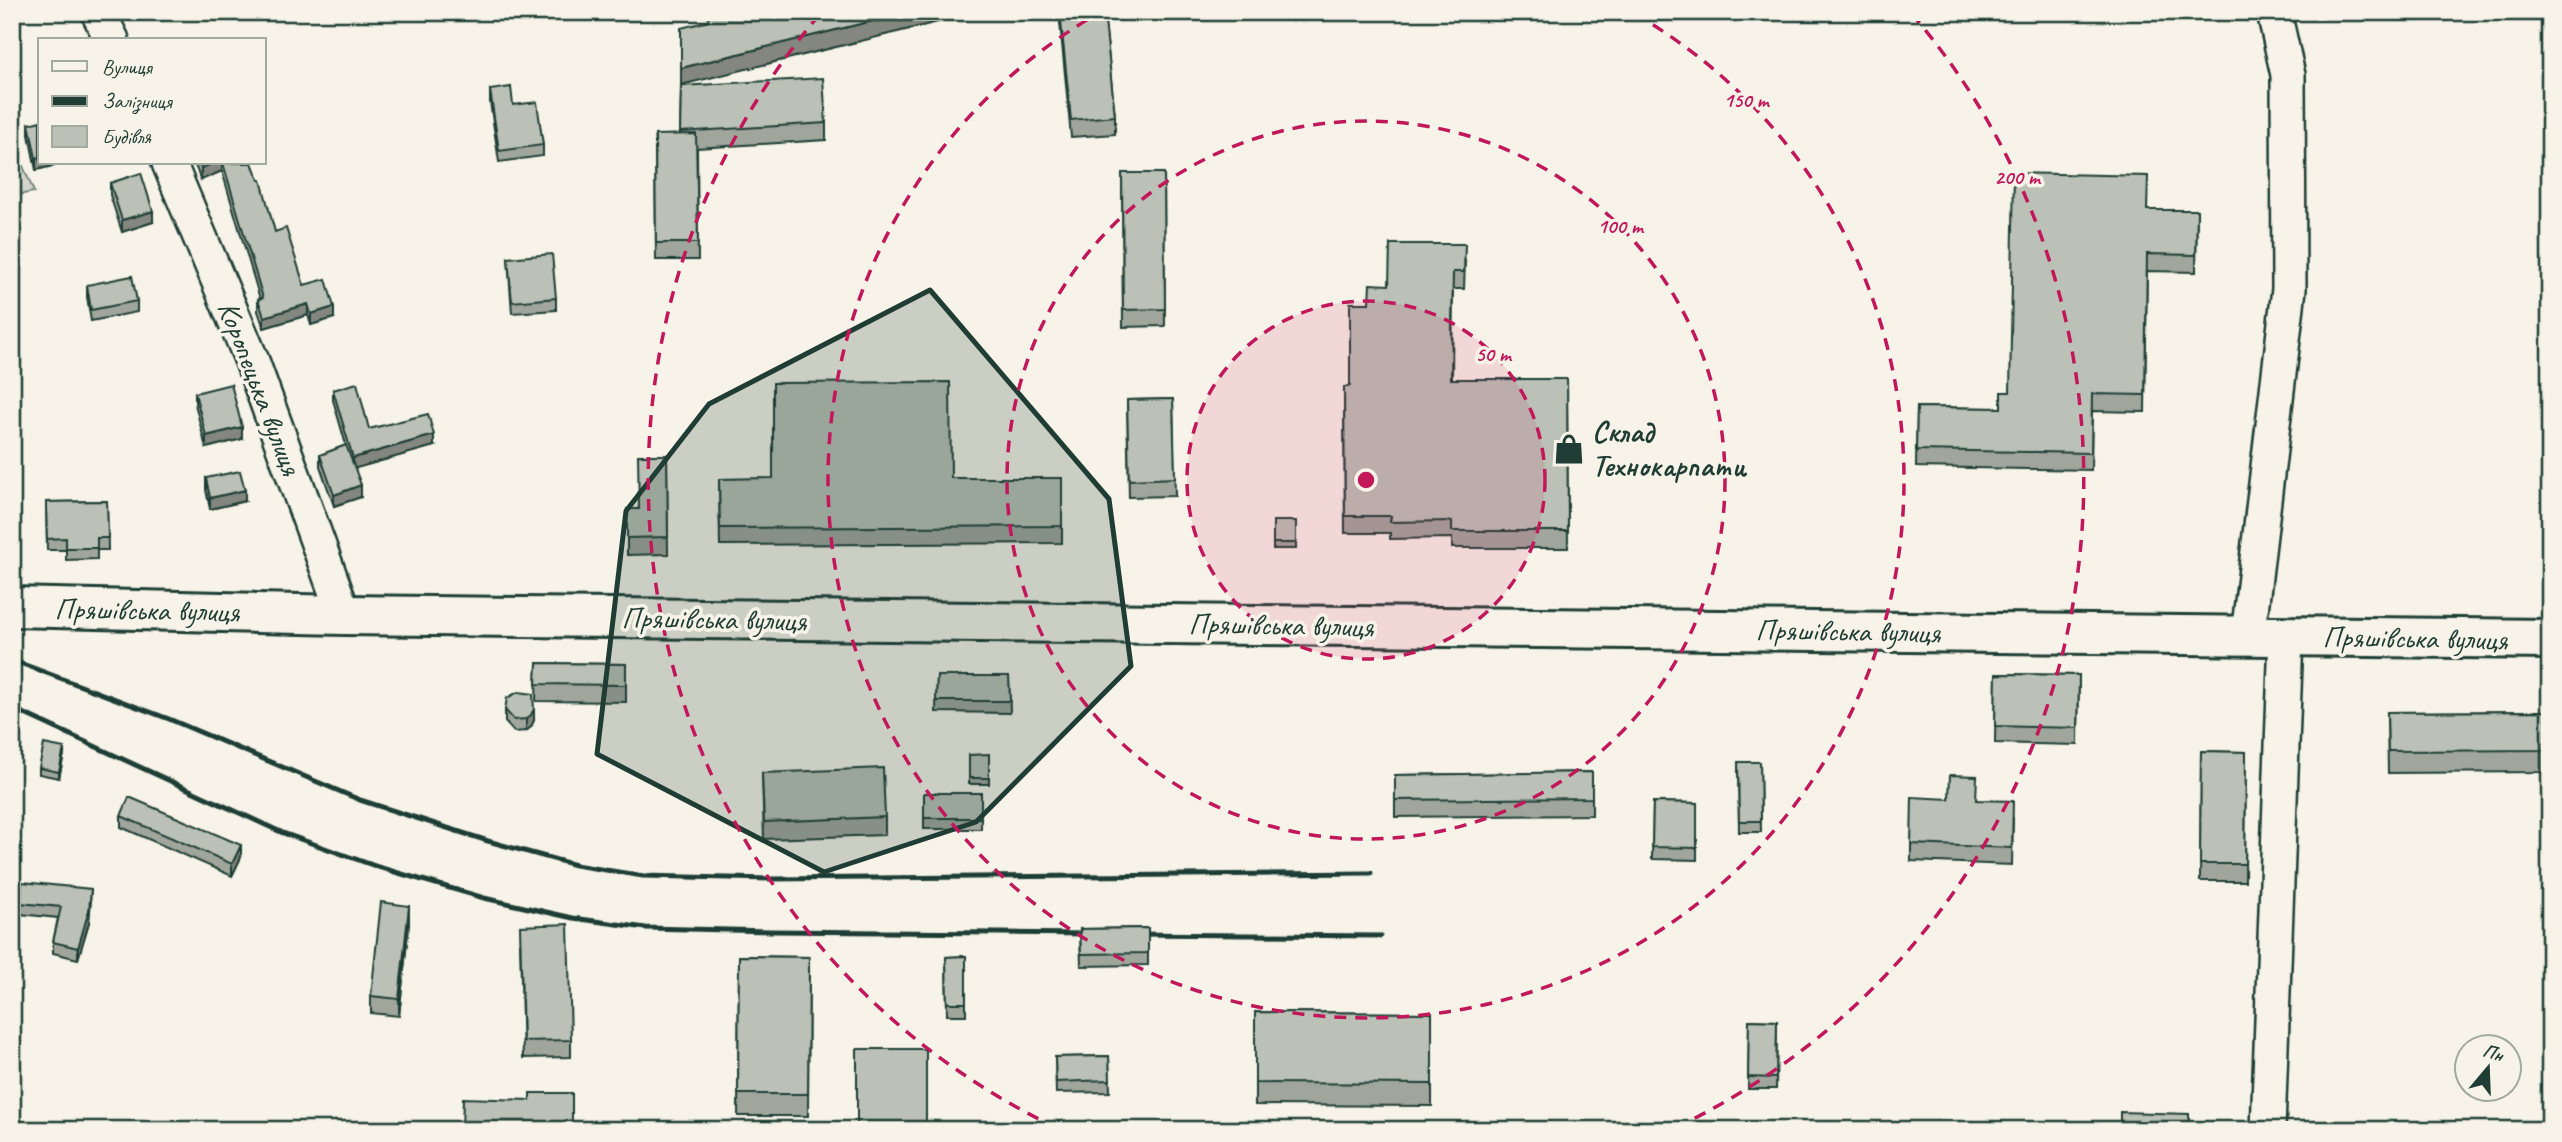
<svg xmlns="http://www.w3.org/2000/svg" width="2562" height="1142" viewBox="0 0 2562 1142" font-family="Caveat,sans-serif">
<style>
.green{fill:#d3d5ca;stroke:#79897f;stroke-width:2}
.lines{fill:none;stroke-linecap:round;stroke-linejoin:round}
.minor-casing{stroke:#1f3d34;stroke-width:38}
.major-casing{stroke:#1f3d34;stroke-width:44}
.minor{stroke:#f7f3e8;stroke-width:33}
.major{stroke:#f7f3e8;stroke-width:38}
.rail{stroke:#1f3d34;stroke-width:5}
.wall{fill:#a1a69d;stroke:#1f3d34;stroke-width:2}
.shaded-wall{fill:#83877f;stroke:#1f3d34;stroke-width:2}
.building{fill:#bbc1b6;stroke:#1f3d34;stroke-width:2}
.marked{fill:#1f3d34;fill-opacity:0.2;stroke:#1f3d34;stroke-width:5;stroke-linejoin:round}
.ring{fill:none;stroke:#c2185b;stroke-width:3.5;stroke-dasharray:12 9}
.labels{text-anchor:middle;stroke-width:7;stroke-linejoin:round;paint-order:stroke}
.street-label{font-size:30px;fill:#1f3d34;stroke:#f7f3e8}
.poi-label{font-size:30px;font-weight:bold;fill:#1f3d34;stroke:#f7f3e8;text-anchor:start}
.centre{fill:#c2185b;stroke:#f7f3e8;stroke-width:3.5}
.ring-label{font-size:21px;text-anchor:middle;font-weight:bold;fill:#c2185b;stroke:#f7f3e8;stroke-width:7;stroke-linejoin:round;paint-order:stroke}
</style>
<rect width="100%" height="100%" fill="#f7f3e8"/>
<filter id="ink" filterUnits="userSpaceOnUse"><feTurbulence type="fractalNoise" baseFrequency=".0143" numOctaves="2"/><feDisplacementMap in="SourceGraphic" scale="14" xChannelSelector="R" yChannelSelector="G"/><feConvolveMatrix kernelMatrix="1 2 1 2 8 2 1 2 1" color-interpolation-filters="sRGB"/></filter>
<g filter="url(#ink)">
<path class="green" d="M 12,140 L 34,192 L 12,196 Z"/>
<g class="lines">
<g class="minor-casing">
<g id="minor">
<path d="M 98,12 L 112,40"/>
<path d="M 169,163 L 252,361 L 344,615"/>
<path d="M 2248,636 L 2289,289 L 2288,75 L 2274,12"/>
<path d="M 2268,1130 L 2286,636"/>
</g>
</g>
<g class="major-casing">
<path id="major" d="M 12,607 L 344,615 L 2550,639"/>
</g>
<use href="#minor" class="minor"/>
<use href="#major" class="major"/>
<g class="rail">
<path d="M 12,660 L 169,719 L 360,800 L 488,841 L 575,865 L 643,876 L 771,879 L 1371,873"/>
<path d="M 12,708 L 283,833 L 378,867 L 484,898 L 573,918 L 646,928 L 771,931 L 1098,934"/>
<path d="M 1129,934 L 1381,936"/>
</g>
</g>
<g class="wall">
<path d="M 1059,12 L 1104,12 L 1115,116 L 1115,134 L 1071,137 Z"/>
<path d="M 681,86 L 826,123 L 826,140 L 697,148 L 698,260 L 656,260 L 655,135 L 680,135 Z"/>
<path d="M 490,90 L 513,105 L 543,145 L 543,156 L 499,162 L 490,102 Z"/>
<path d="M 29,124 L 57,163 L 57,165 L 36,170 L 29,135 Z"/>
<path d="M 194,163 L 252,163 L 275,232 L 304,285 L 334,318 L 311,325 L 308,315 L 264,328 L 258,311 L 258,299 L 260,299 L 222,171 L 201,180 Z"/>
<path d="M 1122,173 L 1164,173 L 1165,326 L 1123,327 Z"/>
<path d="M 110,183 L 153,222 L 122,232 L 110,195 Z"/>
<path d="M 2148,210 L 2197,210 L 2196,272 L 2147,271 L 2145,412 L 2092,411 L 2091,470 L 1916,467 L 1917,407 L 2001,408 L 2010,392 Z"/>
<path d="M 508,258 L 556,298 L 556,310 L 512,313 Z"/>
<path d="M 1465,261 L 1464,289 L 1453,289 L 1452,379 L 1567,379 L 1568,548 L 1452,548 L 1452,538 L 1390,539 L 1390,533 L 1345,533 L 1344,387 L 1350,386 L 1369,303 L 1389,285 Z"/>
<path d="M 87,285 L 137,301 L 137,312 L 91,321 L 87,297 Z"/>
<path d="M 333,390 L 369,429 L 434,446 L 355,468 L 361,497 L 334,506 L 320,466 L 320,455 L 346,445 L 333,400 Z"/>
<path d="M 195,393 L 242,439 L 206,448 L 195,404 Z"/>
<path d="M 1173,399 L 1175,496 L 1129,497 L 1127,400 Z"/>
<path d="M 667,455 L 668,554 L 627,555 L 627,509 L 638,509 Z"/>
<path d="M 206,478 L 245,501 L 210,509 L 206,490 Z"/>
<path d="M 1062,478 L 1062,543 L 720,545 L 719,479 Z"/>
<path d="M 107,501 L 108,550 L 97,550 L 97,559 L 66,560 L 66,550 L 47,550 L 46,502 Z"/>
<rect x="1273" y="521" width="23" height="28"/>
<path d="M 537,663 L 626,664 L 626,702 L 536,701 Z"/>
<path d="M 1996,674 L 2079,675 L 2078,745 L 1995,743 Z"/>
<path d="M 937,676 L 1009,676 L 1010,713 L 936,712 Z"/>
<path d="M 505,710 L 534,720 L 531,727 L 526,731 L 514,732 L 505,722 Z"/>
<path d="M 2550,711 L 2550,772 L 2388,773 L 2387,712 Z"/>
<path d="M 2201,751 L 2246,752 L 2245,881 L 2200,881 Z"/>
<path d="M 64,754 L 59,778 L 39,774 L 39,768 Z"/>
<path d="M 969,755 L 989,778 L 989,784 L 969,784 Z"/>
<path d="M 1738,762 L 1760,762 L 1761,832 L 1739,832 Z"/>
<path d="M 1592,772 L 1592,815 L 1395,817 L 1395,775 Z"/>
<path d="M 762,773 L 885,817 L 885,835 L 764,839 Z"/>
<rect x="924" y="793" width="57" height="36"/>
<path d="M 1949,799 L 1977,800 L 2013,818 L 2012,865 L 1911,861 L 1911,844 Z"/>
<path d="M 1653,802 L 1697,803 L 1697,860 L 1652,859 Z"/>
<path d="M 121,816 L 241,857 L 232,876 L 121,827 Z"/>
<path d="M 91,901 L 89,922 L 78,959 L 53,953 L 53,942 L 58,918 L 20,914 L 20,903 Z"/>
<path d="M 2548,915 L 2550,915 L 2550,985 L 2547,985 Z"/>
<path d="M 409,923 L 399,1016 L 371,1013 L 371,996 Z"/>
<path d="M 1148,928 L 1148,965 L 1081,966 L 1080,929 Z"/>
<path d="M 520,943 L 571,1040 L 571,1057 L 523,1058 Z"/>
<path d="M 739,956 L 809,957 L 808,1116 L 738,1116 Z"/>
<path d="M 966,956 L 966,1015 L 947,1015 L 946,957 Z"/>
<path d="M 1255,1012 L 1432,1013 L 1432,1106 L 1255,1105 Z"/>
<path d="M 1749,1020 L 1777,1021 L 1776,1089 L 1748,1089 Z"/>
<path d="M 1109,1056 L 1110,1092 L 1056,1093 L 1055,1057 Z"/>
</g>
<g class="shaded-wall">
<path d="M 172,12 L 184,12 L 172,16 Z"/>
<path d="M 909,12 L 979,12 L 681,85 L 681,68 Z"/>
<path d="M 40,157 L 40,163 L 57,163 L 57,165 L 36,170 L 36,158 Z"/>
<path d="M 214,163 L 222,163 L 222,171 L 201,180 L 201,168 Z"/>
<path d="M 153,211 L 153,222 L 122,232 L 122,220 Z"/>
<path d="M 308,304 L 308,315 L 264,328 L 264,317 Z"/>
<path d="M 334,307 L 334,318 L 311,325 L 311,314 Z"/>
<path d="M 242,427 L 242,439 L 206,448 L 206,436 Z"/>
<path d="M 434,435 L 434,446 L 353,469 L 353,458 Z"/>
<path d="M 361,485 L 361,497 L 334,506 L 334,495 Z"/>
<path d="M 245,490 L 245,501 L 210,509 L 210,498 Z"/>
<path d="M 534,709 L 534,720 L 531,727 L 526,731 L 526,719 Z"/>
<path d="M 64,748 L 64,754 L 59,778 L 59,772 Z"/>
<path d="M 241,845 L 241,857 L 232,876 L 232,864 Z"/>
<path d="M 91,889 L 89,922 L 78,959 L 78,948 Z"/>
<path d="M 409,906 L 409,923 L 399,1016 L 399,999 Z"/>
</g>
<g class="building">
<path d="M 707,12 L 909,12 L 681,68 L 681,28 L 709,21 Z"/>
<path d="M 1060,12 L 1104,12 L 1115,116 L 1071,120 Z"/>
<path d="M 823,78 L 826,123 L 680,132 L 681,86 Z"/>
<path d="M 511,87 L 513,105 L 537,102 L 543,145 L 499,151 L 490,90 Z"/>
<path d="M 40,121 L 40,157 L 36,158 L 29,124 Z"/>
<path d="M 696,134 L 698,243 L 656,243 L 655,135 Z"/>
<path d="M 199,163 L 214,163 L 201,168 Z"/>
<path d="M 223,163 L 252,163 L 259,180 L 261,180 L 275,232 L 286,228 L 304,285 L 326,279 L 334,307 L 311,314 L 308,304 L 264,317 L 258,299 L 263,298 Z"/>
<path d="M 141,173 L 153,211 L 122,220 L 110,183 Z"/>
<path d="M 1122,173 L 1164,173 L 1165,309 L 1123,310 Z"/>
<path d="M 2014,173 L 2148,176 L 2147,210 L 2197,210 L 2196,255 L 2147,254 L 2145,395 L 2092,394 L 2091,453 L 1916,450 L 1917,407 L 2001,408 L 2001,392 L 2010,392 Z"/>
<path d="M 1390,244 L 1465,244 L 1464,272 L 1453,272 L 1451,379 L 1567,379 L 1568,531 L 1452,531 L 1452,521 L 1390,522 L 1391,516 L 1345,516 L 1344,387 L 1350,386 L 1350,303 L 1369,303 L 1370,284 L 1389,285 Z"/>
<path d="M 552,254 L 556,298 L 512,302 L 508,258 Z"/>
<path d="M 132,276 L 137,301 L 91,310 L 87,285 Z"/>
<path d="M 950,382 L 951,478 L 1062,478 L 1062,526 L 720,528 L 719,479 L 773,478 L 773,383 Z"/>
<path d="M 357,383 L 369,429 L 428,414 L 434,435 L 353,458 L 333,390 Z"/>
<path d="M 231,384 L 242,427 L 206,436 L 195,393 Z"/>
<path d="M 1173,399 L 1175,478 L 1129,480 L 1127,400 Z"/>
<path d="M 346,445 L 361,485 L 334,495 L 320,455 Z"/>
<path d="M 638,455 L 667,455 L 668,537 L 627,538 L 627,509 L 639,509 Z"/>
<path d="M 240,471 L 245,490 L 210,498 L 206,478 Z"/>
<path d="M 107,501 L 108,538 L 97,538 L 97,548 L 66,548 L 66,538 L 47,539 L 46,502 Z"/>
<rect x="1273" y="521" width="23" height="22"/>
<path d="M 537,663 L 626,664 L 626,685 L 536,684 Z"/>
<path d="M 1996,674 L 2079,675 L 2078,728 L 1995,726 Z"/>
<path d="M 937,676 L 1009,676 L 1010,701 L 936,701 Z"/>
<path d="M 518,692 L 533,694 L 534,709 L 531,715 L 526,719 L 514,720 L 505,710 L 507,698 Z"/>
<path d="M 2550,711 L 2550,750 L 2388,751 L 2387,712 Z"/>
<path d="M 44,744 L 64,748 L 59,772 L 39,768 Z"/>
<path d="M 2201,751 L 2246,752 L 2245,864 L 2200,864 Z"/>
<path d="M 989,754 L 989,778 L 969,778 L 969,755 Z"/>
<path d="M 1738,762 L 1760,762 L 1761,821 L 1739,821 Z"/>
<path d="M 883,768 L 885,817 L 764,822 L 762,773 Z"/>
<path d="M 1592,772 L 1592,798 L 1395,800 L 1395,775 Z"/>
<path d="M 1950,775 L 1977,776 L 1976,800 L 2013,801 L 2012,848 L 1911,844 L 1912,797 L 1949,799 Z"/>
<rect x="924" y="793" width="57" height="25"/>
<path d="M 129,797 L 241,845 L 232,864 L 121,816 Z"/>
<path d="M 1653,802 L 1697,803 L 1697,848 L 1652,847 Z"/>
<path d="M 22,882 L 91,889 L 89,910 L 78,948 L 53,942 L 61,907 L 20,903 Z"/>
<path d="M 381,902 L 409,906 L 399,999 L 371,996 Z"/>
<path d="M 2548,915 L 2550,915 L 2550,962 L 2547,962 Z"/>
<path d="M 568,924 L 571,1040 L 523,1041 L 520,926 Z"/>
<path d="M 1148,928 L 1148,953 L 1081,954 L 1080,929 Z"/>
<path d="M 739,956 L 809,957 L 808,1094 L 738,1094 Z"/>
<path d="M 966,956 L 966,1003 L 947,1003 L 946,957 Z"/>
<path d="M 1255,1012 L 1432,1013 L 1432,1084 L 1255,1083 Z"/>
<path d="M 1749,1020 L 1777,1021 L 1776,1078 L 1748,1077 Z"/>
<rect x="857" y="1049" width="69" height="81"/>
<path d="M 1109,1056 L 1110,1080 L 1056,1082 L 1055,1057 Z"/>
<path d="M 530,1093 L 572,1093 L 572,1130 L 462,1130 L 463,1098 L 530,1100 Z"/>
<path d="M 2120,1112 L 2189,1114 L 2189,1130 L 2120,1130 Z"/>
</g>
</g>
<path class="marked" d="M 930,290 L 1109,499 L 1131,666 L 976,822 L 824,872 L 597,754 L 626,511 L 709,404 Z"/>
<circle cx="1366" cy="480" r="179" fill="#c2185b" fill-opacity=".12"/>
<g class="ring">
<circle cx="1366" cy="480" r="179"/>
<circle cx="1366" cy="480" r="359"/>
<path d="M1635 14A538 538 0 1 1 1097 14"/>
<path d="M1057 1128A718 718 0 0 1 820 14M1912 14A718 718 0 0 1 1675 1128"/>
</g>
<defs>
<g id="shop-bare" transform="scale(2.415)"><path d="M-5-2.5h2.3a2.7 3.5 0 0 1 5.4 0H5L5.5 6h-11ZM-1.5-2.5h3a1.5 2.3 0 0 0-3 0Z" fill="#1f3d34" stroke="#f7f3e8" stroke-width="2.5" paint-order="stroke"/></g>
</defs>
<g fill-rule="evenodd">
<use href="#shop-bare" x="1569" y="449"/>
</g>
<g class="labels">
<g class="street-label">
<text transform="translate(260 388) rotate(69)" y="10">Коропецька вулиця</text>
<text transform="translate(147 610) rotate(1)" y="10">Пряшівська вулиця</text>
<text transform="translate(714 619) rotate(1)" y="10">Пряшівська вулиця</text>
<text transform="translate(1281 625) rotate(1)" y="10">Пряшівська вулиця</text>
<text transform="translate(1848 631) rotate(1)" y="10">Пряшівська вулиця</text>
<text transform="translate(2415 638) rotate(1)" y="10">Пряшівська вулиця</text>
</g>
<g class="poi-label">
<text x="1592" y="442">Склад<tspan x="1592" dy="34">Технокарпати</tspan></text>
</g>
</g>
<circle cx="1366" cy="480" r="10" class="centre"/>
<g class="ring-label">
<text x="1746" y="107">150 m</text>
<text x="2017" y="184">200 m</text>
<text x="1620" y="233">100 m</text>
<text x="1493" y="361">50 m</text>
</g>
<rect width="2562" height="1142" fill="none" stroke="#f7f3e8" stroke-width="42"/>
<rect x="21" y="21" width="2520" height="1100" fill="none" stroke="#1f3d34" stroke-width="2.5" filter="url(#ink)"/>
<rect x="38" y="38" width="228" height="126" fill="#f7f3e8" stroke="#a1aaa0" stroke-width="2"/>
<rect x="52" y="61" width="35" height="10" fill="#f7f3e8" stroke="#a1aaa0" stroke-width="2"/>
<text x="102" y="74" font-size="21" fill="#1f3d34">Вулиця</text>
<rect x="52" y="96" width="35" height="10" fill="#1f3d34" stroke="#a1aaa0" stroke-width="2"/>
<text x="102" y="108" font-size="21" fill="#1f3d34">Залізниця</text>
<rect x="52" y="126" width="35" height="21" fill="#bbc1b6" stroke="#a1aaa0" stroke-width="2"/>
<text x="102" y="144" font-size="21" fill="#1f3d34">Будівля</text>
<g transform="translate(2488 1068) rotate(19)"><circle r="33" fill="#f7f3e8" stroke="#a1aaa0" stroke-width="2"/>
<path d="M0-5L12 26L0 18L-12 26Z" fill="#1f3d34"/>
<text y="-10" font-size="19" font-weight="bold" text-anchor="middle" fill="#1f3d34">Пн</text>
</g>
</svg>
